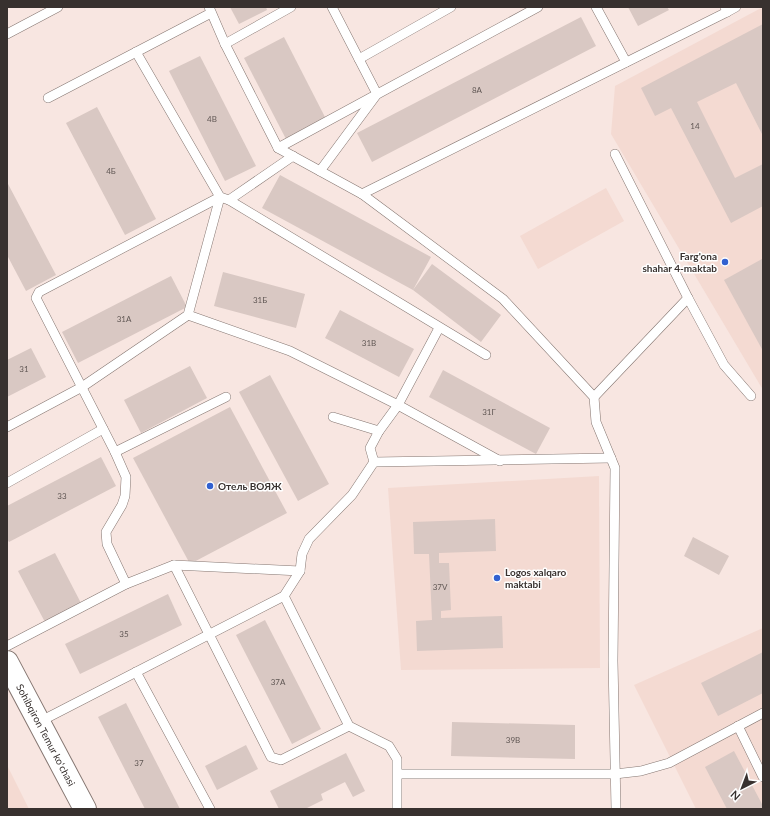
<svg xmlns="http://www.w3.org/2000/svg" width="770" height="816" viewBox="0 0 770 816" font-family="Lato,sans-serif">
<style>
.built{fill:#f4dad2}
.building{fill:#d9c8c3}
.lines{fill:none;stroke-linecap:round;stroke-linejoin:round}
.lane-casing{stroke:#857671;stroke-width:10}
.secondary-casing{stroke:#857671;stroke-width:24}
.lane{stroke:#fff;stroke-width:9}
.secondary{stroke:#fff;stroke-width:22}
.poi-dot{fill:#3261d0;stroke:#fff;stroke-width:1.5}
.labels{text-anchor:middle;stroke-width:3;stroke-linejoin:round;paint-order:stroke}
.number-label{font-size:8px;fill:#605754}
.poi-label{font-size:10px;font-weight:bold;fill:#38312f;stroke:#fff;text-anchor:start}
.street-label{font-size:10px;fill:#38312f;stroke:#fff}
</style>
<rect width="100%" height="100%" fill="#f8e6e1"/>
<g class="built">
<path d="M 763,7 L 763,390 L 611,134 L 615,86 Z"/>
<path d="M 606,188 L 624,221 L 538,269 L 520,236 Z"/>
<path d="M 599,476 L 600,668 L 401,670 L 388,488 Z"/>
<path d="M 763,628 L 763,809 L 696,809 L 634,685 Z"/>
<path d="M 7,765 L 29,809 L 7,809 Z"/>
</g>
<g class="building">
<path d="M 230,7 L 266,7 L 267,10 L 239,24 Z"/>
<path d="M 628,7 L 667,7 L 669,10 L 638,26 Z"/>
<path d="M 581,17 L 596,46 L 372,162 L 357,133 Z"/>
<path d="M 763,24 L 763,136 L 736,83 L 697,102 L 735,178 L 763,164 L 763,206 L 731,223 L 671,108 L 655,116 L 641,88 Z"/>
<path d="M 284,37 L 326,119 L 286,139 L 244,58 Z"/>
<path d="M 200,56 L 256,166 L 225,181 L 169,71 Z"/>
<path d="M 97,107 L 156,219 L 125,235 L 66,123 Z"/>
<path d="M 280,175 L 431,257 L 413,290 L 432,264 L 501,315 L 481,342 L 413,290 L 262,208 Z"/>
<path d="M 7,182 L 56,275 L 26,291 L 7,255 Z"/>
<path d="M 762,259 L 763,261 L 763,351 L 724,280 Z"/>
<path d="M 223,272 L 305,294 L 296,328 L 214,306 Z"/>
<path d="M 171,276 L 187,307 L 78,363 L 62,332 Z"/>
<path d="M 340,310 L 414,349 L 399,377 L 325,338 Z"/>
<path d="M 31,348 L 46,377 L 7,397 L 7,360 Z"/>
<path d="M 190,366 L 207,398 L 141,433 L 124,400 Z"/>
<path d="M 443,370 L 550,428 L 536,454 L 429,397 Z"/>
<path d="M 270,375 L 329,484 L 298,501 L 239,392 Z"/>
<path d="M 230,407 L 287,513 L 190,564 L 133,458 Z"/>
<path d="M 101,457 L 116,486 L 9,542 L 7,539 L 7,506 Z"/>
<path d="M 495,519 L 496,551 L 439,553 L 439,563 L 449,563 L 451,610 L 441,611 L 441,618 L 502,616 L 503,648 L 417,651 L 416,621 L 432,620 L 429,554 L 414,554 L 413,522 Z"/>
<path d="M 693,537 L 729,556 L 719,575 L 684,556 Z"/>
<path d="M 55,553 L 82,605 L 46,624 L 18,571 Z"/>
<path d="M 168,594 L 182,625 L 80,674 L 65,644 Z"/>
<path d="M 265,620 L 321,729 L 292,744 L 236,635 Z"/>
<path d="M 763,652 L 763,693 L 718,716 L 701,683 Z"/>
<path d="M 126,703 L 180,809 L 145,809 L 98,717 Z"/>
<path d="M 452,722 L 575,725 L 575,759 L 451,756 Z"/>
<path d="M 246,745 L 258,769 L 217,790 L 205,766 Z"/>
<path d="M 734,751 L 763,806 L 763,809 L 727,809 L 705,767 Z"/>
<path d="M 346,753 L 365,791 L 353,797 L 345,782 L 321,794 L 323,800 L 305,809 L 279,809 L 270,791 Z"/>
</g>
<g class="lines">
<g class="lane-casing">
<g id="lane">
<path d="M 209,7 L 225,44 L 278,148 L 362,194 L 503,299 L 594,397 L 596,422 L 615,468 L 613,661 L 616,809"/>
<path d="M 596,7 L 626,62"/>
<path d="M 725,7 L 727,12 L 736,7"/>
<path d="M 7,34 L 58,7"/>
<path d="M 225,44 L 291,7"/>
<path d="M 359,59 L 451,7"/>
<path d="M 48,98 L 211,13"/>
<path d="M 278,148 L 538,7"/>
<path d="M 615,154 L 688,298 L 724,365 L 751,396"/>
<path d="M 320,171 L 377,94 L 332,7"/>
<path d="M 362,194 L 727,12"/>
<path d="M 229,200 L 486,355"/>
<path d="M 188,315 L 290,351 L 398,405 L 500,461"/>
<path d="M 594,397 L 688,298"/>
<path d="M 333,417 L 379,431"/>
<path d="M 7,427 L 82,387 L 188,315 L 220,197 L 136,52"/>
<path d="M 115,452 L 226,397"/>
<path d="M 374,462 L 611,458"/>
<path d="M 7,483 L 103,429"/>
<path d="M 174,565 L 271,757 L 281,760 L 349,726"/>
<path d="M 126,584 L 107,544 L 106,532 L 122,505 L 125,496 L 126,477 L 115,452 L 36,298 L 39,292 L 220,197 L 229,200 L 293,156"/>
<path d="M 284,596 L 349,726 L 389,746 L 397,759 L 397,809"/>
<path d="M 7,646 L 126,584 L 174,565 L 300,571"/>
<path d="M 136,672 L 210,809"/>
<path d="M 39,722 L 284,596 L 300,571 L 302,554 L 309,539 L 352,495 L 374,462 L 370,448 L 379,431 L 398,405 L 439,328"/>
<path d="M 738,726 L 763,777"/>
<path d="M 398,774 L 615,774 L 641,771 L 669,763 L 763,713"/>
</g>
</g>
<g class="secondary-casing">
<path id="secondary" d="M 7,662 L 85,809"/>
</g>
<use href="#lane" class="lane"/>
<use href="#secondary" class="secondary"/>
</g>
<g class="poi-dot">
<circle cx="725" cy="262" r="4"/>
<circle cx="210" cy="486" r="4"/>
<circle cx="497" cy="578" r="4"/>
</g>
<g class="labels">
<g class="number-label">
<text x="477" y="93">8А</text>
<text x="212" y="122">4В</text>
<text x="695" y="129">14</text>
<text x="111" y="174">4Б</text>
<text x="260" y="303">31Б</text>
<text x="124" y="322">31А</text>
<text x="369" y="346">31В</text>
<text x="24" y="372">31</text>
<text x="489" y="415">31Г</text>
<text x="62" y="499">33</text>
<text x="440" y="590">37V</text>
<text x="124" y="637">35</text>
<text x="278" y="685">37А</text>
<text x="513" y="743">39В</text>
<text x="139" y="766">37</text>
</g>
<g class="poi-label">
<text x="717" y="260" text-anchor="end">Farg'ona<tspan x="717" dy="12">shahar 4-maktab</tspan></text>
<text x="218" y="490">Отель ВОЯЖ</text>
<text x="505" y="576">Logos xalqaro<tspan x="505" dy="12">maktabi</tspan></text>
</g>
<g class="street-label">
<text transform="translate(46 735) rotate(62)" y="4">Sohibqiron Temur koʻchasi</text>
</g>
</g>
<rect width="770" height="816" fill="none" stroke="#38312f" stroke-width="16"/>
<g transform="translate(742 788) rotate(222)" stroke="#ffffff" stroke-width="3" paint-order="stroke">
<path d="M0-3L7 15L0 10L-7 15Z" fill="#38312f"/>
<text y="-6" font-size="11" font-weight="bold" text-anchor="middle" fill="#38312f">N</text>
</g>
</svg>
